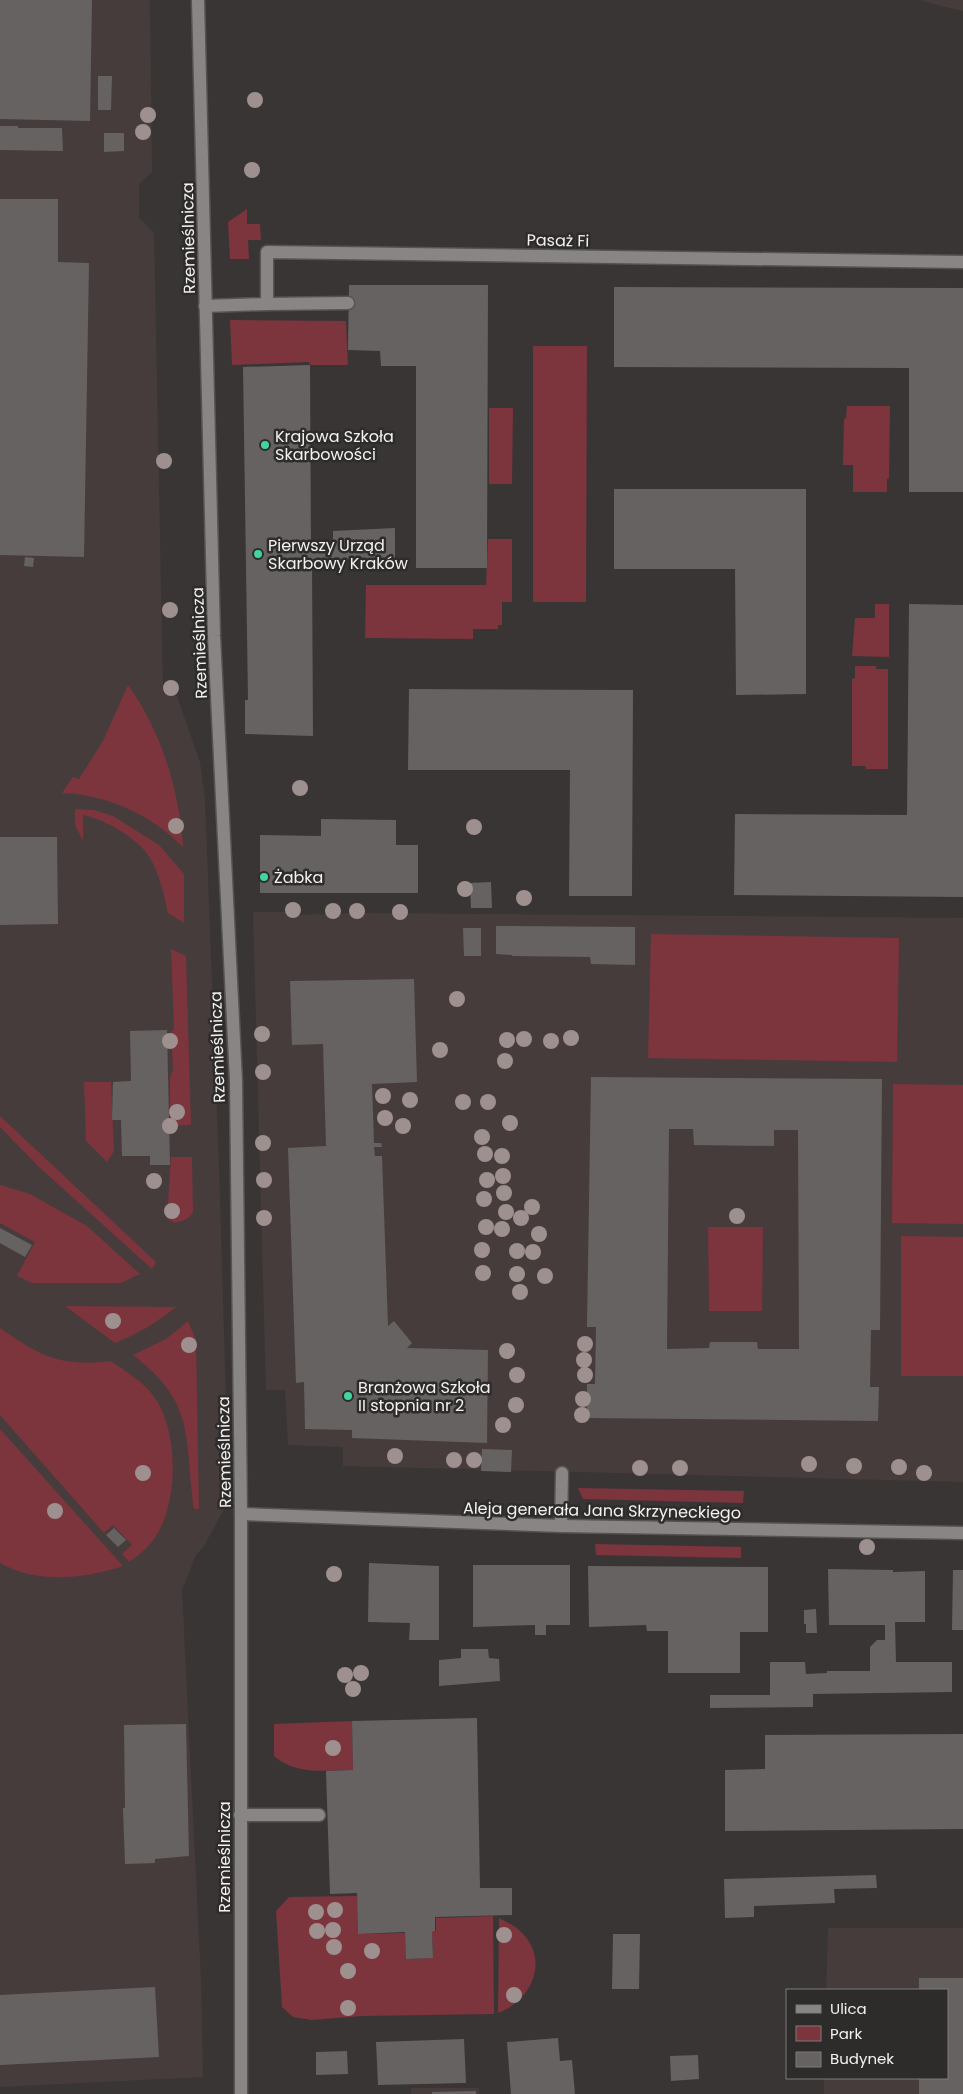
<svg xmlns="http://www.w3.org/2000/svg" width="963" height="2094" viewBox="0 0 963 2094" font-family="Poppins,sans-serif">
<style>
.built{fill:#473c3c}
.green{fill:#7c343d}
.building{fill:#666262;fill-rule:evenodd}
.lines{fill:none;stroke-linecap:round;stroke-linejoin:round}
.minor-casing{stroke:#575353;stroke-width:15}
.minor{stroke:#8a8585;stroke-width:12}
.tree{fill:#9f9090}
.poi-dot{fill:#42d4a0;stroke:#2e2b2b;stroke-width:2}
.labels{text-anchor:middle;stroke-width:5;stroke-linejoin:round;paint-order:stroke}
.street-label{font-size:16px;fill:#f3f1f1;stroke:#2e2b2b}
.poi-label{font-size:16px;fill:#f3f1f1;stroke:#2e2b2b;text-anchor:start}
</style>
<rect width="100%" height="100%" fill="#393535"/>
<g class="built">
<path d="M 0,0 L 150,0 L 152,172 L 139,184 L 139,218 L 154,233 L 163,692 L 177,696 L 200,762 L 205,800 L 219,1167 L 229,1500 L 204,1546 L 196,1555 L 182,1590 L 201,1980 L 203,2077 L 0,2087 Z"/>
<path d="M 920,0 L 963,0 L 963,11 L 941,6 Z"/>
<path d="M 253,912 L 285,912 L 296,915 L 359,913 L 963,918 L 963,1482 L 343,1466 L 343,1447 L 288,1445 L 285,1390 L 266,1390 Z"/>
<path d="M 828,1928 L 963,1928 L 963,2094 L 824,2094 L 824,2078 L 947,2078 L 947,1990 L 826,1990 Z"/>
<rect x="411" y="2088" width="68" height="6"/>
</g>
<g class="green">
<path d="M 247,209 L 247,224 L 260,224 L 261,240 L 248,240 L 249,259 L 230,259 L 228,222 Z"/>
<path d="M 230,320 L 346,321 L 348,365 L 310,365 L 309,362 L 232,365 Z"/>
<path d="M 533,346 L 587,346 L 586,602 L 533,602 Z"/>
<path d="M 847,406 L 890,406 L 889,478 L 887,479 L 887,492 L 853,492 L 853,465 L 843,465 L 844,419 L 846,418 Z"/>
<path d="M 489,408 L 513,408 L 512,484 L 489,484 Z"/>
<path d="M 488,539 L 512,539 L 512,602 L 502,602 L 502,625 L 498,625 L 498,629 L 473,629 L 473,639 L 365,638 L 366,585 L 486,585 Z"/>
<path d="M 875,604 L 889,604 L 889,657 L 852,656 L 855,618 L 875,618 Z"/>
<path d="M 855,666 L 876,666 L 876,669 L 888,669 L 888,769 L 866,769 L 865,766 L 852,766 L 852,679 L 855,678 Z"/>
<path d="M 128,685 C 162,733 179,789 183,847 C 150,814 108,795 62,793 L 73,777 L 79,779 L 103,741 Z"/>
<path d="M 75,809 L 94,810 L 113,816 L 159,845 L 184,874 L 184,923 L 168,913 C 164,895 160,875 150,858 C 138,838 106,820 83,815 L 83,841 L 75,825 Z"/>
<path d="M 651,934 L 899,938 L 897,1062 L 648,1058 Z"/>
<path d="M 171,949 L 186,956 L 191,1125 L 170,1126 L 170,1078 L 173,1069 L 171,1031 L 174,1030 Z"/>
<path d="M 84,1082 L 111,1082 L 114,1151 L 107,1162 L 86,1141 Z"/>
<path d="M 893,1084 L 963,1085 L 963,1224 L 892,1223 Z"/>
<path d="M 0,1116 L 156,1262 L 152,1269 L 39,1167 L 0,1127 Z"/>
<path d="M 171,1157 L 192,1157 L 193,1212 C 188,1220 183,1221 174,1223 L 167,1218 Z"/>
<path d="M 0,1185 L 30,1194 L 87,1226 L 140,1274 L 121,1283 L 32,1283 L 17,1276 L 35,1242 L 0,1223 Z"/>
<path d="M 708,1227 L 763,1227 L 762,1311 L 709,1311 Z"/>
<path d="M 901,1236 L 963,1237 L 963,1376 L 901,1376 Z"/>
<path d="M 65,1306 L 176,1307 C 156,1323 138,1334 115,1343 Z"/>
<path d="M 188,1321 L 196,1340 L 199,1509 L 194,1509 C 184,1438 197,1404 133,1355 L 166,1339 Z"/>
<path d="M 0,1328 C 40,1356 60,1367 111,1361 C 125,1371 141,1380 152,1394 C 179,1428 179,1500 156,1536 C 149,1547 139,1555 129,1562 L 122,1554 L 132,1545 L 113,1525 L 104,1533 L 0,1415 Z"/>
<path d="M 0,1429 L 123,1566 C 84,1579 37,1584 0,1563 Z"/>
<path d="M 578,1488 L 744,1491 L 743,1503 L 583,1499 Z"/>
<path d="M 595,1544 L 741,1547 L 741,1558 L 596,1555 Z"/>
<path d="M 352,1721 L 353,1770 C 326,1770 297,1776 274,1756 L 274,1724 Z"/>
<path d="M 357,1896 L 358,1934 L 405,1933 L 406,1959 L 433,1958 L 432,1932 L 436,1931 L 436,1918 L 493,1916 L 494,2014 L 361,2016 L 312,2020 L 293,2017 L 282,2007 L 276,1911 L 289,1897 Z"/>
<path d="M 499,1918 C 507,1922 516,1926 522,1933 C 550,1961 531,2001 498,2013 Z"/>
</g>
<g class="building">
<path d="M 0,0 L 92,0 L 90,121 L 0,119 Z"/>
<path d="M 98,76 L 112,76 L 111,110 L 98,110 Z"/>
<path d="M 0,126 L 18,126 L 18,128 L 62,128 L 63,151 L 0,150 Z"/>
<path d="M 104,133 L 124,133 L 124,151 L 104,152 Z"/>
<path d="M 0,199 L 58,199 L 58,262 L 89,263 L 84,557 L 0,555 Z"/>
<path d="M 349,285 L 488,285 L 487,568 L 416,568 L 416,366 L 381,366 L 380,351 L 348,350 Z"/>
<path d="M 614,287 L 963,288 L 963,492 L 909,492 L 909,368 L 614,367 Z"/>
<path d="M 310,365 L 311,549 L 333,549 L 333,531 L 395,528 L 395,559 L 312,560 L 313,736 L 245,734 L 245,700 L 248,700 L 243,367 Z"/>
<path d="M 614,489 L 806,489 L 806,694 L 736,695 L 735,569 L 614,569 Z"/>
<path d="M 25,557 L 34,558 L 33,567 L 24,566 Z"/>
<path d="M 909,604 L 963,605 L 963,897 L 734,895 L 735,814 L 907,815 Z"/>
<path d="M 409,689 L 633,690 L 632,896 L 569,896 L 570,770 L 408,770 Z"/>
<path d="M 321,819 L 396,820 L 396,845 L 418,845 L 418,893 L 260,893 L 260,835 L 321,836 Z"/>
<path d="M 0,837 L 57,837 L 58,924 L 0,925 Z"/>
<path d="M 491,882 L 492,908 L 471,908 L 470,883 Z"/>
<path d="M 496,926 L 635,927 L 635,965 L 591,964 L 590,957 L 512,956 L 512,955 L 496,954 Z"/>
<path d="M 463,928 L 481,928 L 481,956 L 464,956 Z"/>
<path d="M 414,979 L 417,1082 L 372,1084 L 374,1143 L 381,1143 L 382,1147 L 374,1147 L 375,1156 L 382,1156 L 388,1326 L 394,1321 L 412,1343 L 407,1348 L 488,1350 L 487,1443 L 352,1438 L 352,1430 L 305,1429 L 304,1382 L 296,1383 L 288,1148 L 326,1146 L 323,1044 L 292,1045 L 290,981 Z"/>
<path d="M 167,1030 L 170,1165 L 150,1165 L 150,1156 L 122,1156 L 121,1120 L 112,1120 L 113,1082 L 131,1081 L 130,1031 Z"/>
<path d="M 591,1077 L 882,1079 L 880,1330 L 871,1330 L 870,1387 L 879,1387 L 878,1421 L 587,1418 L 587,1384 L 595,1384 L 596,1327 L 587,1327 ZM 669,1129 L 693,1129 L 694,1145 L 774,1146 L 774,1130 L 798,1130 L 799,1349 L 758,1349 L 757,1342 L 710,1342 L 709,1348 L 667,1349 Z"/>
<path d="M 0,1228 L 32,1245 L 25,1257 L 0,1243 Z"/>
<path d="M 482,1449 L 512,1450 L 511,1472 L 481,1471 Z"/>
<path d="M 114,1528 L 126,1540 L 118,1547 L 106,1535 Z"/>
<path d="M 369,1563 L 439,1566 L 439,1640 L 409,1640 L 410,1623 L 368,1622 Z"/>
<path d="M 473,1565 L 570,1565 L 570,1625 L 546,1625 L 546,1635 L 535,1635 L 535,1625 L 473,1627 Z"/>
<path d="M 588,1566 L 768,1567 L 768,1632 L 740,1632 L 740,1673 L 668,1673 L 668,1631 L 647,1631 L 646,1625 L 589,1627 Z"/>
<path d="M 828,1569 L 893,1570 L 893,1572 L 925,1571 L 925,1622 L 895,1622 L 896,1662 L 952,1662 L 952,1692 L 813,1694 L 813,1707 L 710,1708 L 710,1695 L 770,1695 L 770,1662 L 805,1662 L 806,1674 L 827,1673 L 827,1671 L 870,1671 L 870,1647 L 877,1640 L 885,1640 L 885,1625 L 829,1625 Z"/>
<path d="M 953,1570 L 963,1570 L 963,1630 L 952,1630 Z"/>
<path d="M 816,1609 L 817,1633 L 806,1633 L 806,1624 L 804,1624 L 804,1610 Z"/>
<path d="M 461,1649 L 488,1649 L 489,1658 L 499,1659 L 500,1681 L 439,1686 L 439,1660 L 461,1658 Z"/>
<path d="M 477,1718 L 480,1888 L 512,1888 L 512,1915 L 435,1917 L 435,1931 L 432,1932 L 433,1958 L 406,1959 L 405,1932 L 358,1934 L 357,1893 L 330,1894 L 326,1771 L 353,1770 L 352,1721 Z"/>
<path d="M 186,1724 L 189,1856 L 155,1859 L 155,1863 L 125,1864 L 123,1808 L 125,1808 L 124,1725 Z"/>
<path d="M 963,1734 L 963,1829 L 725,1831 L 725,1770 L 765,1769 L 765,1735 Z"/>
<path d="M 876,1875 L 877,1888 L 834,1889 L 835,1903 L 754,1906 L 754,1917 L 725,1918 L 724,1879 Z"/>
<path d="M 613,1934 L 640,1934 L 639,1989 L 612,1989 Z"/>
<path d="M 919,1978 L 963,1978 L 963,2094 L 919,2094 L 919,2078 L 947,2078 L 947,1990 L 919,1990 Z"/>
<path d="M 155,1987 L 159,2057 L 0,2065 L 0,1995 Z"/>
<path d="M 558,2038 L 560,2061 L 572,2060 L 575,2094 L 511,2094 L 507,2042 Z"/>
<path d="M 464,2039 L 466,2083 L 378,2085 L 376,2042 Z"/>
<path d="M 347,2051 L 348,2074 L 316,2075 L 316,2052 Z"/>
<path d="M 698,2055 L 699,2079 L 671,2081 L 670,2056 Z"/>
<path d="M 476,2091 L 476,2094 L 432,2094 L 432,2092 Z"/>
</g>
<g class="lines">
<g class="minor-casing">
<g id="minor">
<path d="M 198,0 L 214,636 L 236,1081 L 241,1514 L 241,2094"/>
<path d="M 267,304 L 348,303"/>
<path d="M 205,306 L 267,304 L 267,252 L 963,262"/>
<path d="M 241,1514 L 561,1526 L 963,1533"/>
<path d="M 561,1526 L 562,1473"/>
<path d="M 240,1815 L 319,1815"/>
</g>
</g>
<use href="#minor" class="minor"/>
</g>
<g class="tree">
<circle cx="255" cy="100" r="8"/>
<circle cx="148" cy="115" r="8"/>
<circle cx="143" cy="132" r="8"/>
<circle cx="252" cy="170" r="8"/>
<circle cx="164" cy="461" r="8"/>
<circle cx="170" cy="610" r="8"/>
<circle cx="171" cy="688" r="8"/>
<circle cx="300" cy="788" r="8"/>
<circle cx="176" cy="826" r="8"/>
<circle cx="474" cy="827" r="8"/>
<circle cx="465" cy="889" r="8"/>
<circle cx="524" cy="898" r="8"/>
<circle cx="293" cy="910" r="8"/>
<circle cx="333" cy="911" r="8"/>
<circle cx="357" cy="911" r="8"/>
<circle cx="400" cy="912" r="8"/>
<circle cx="457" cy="999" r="8"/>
<circle cx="262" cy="1034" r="8"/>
<circle cx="571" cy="1038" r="8"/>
<circle cx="524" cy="1039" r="8"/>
<circle cx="507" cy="1040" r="8"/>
<circle cx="170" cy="1041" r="8"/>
<circle cx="551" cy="1041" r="8"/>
<circle cx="440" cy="1050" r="8"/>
<circle cx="505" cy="1061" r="8"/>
<circle cx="263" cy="1072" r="8"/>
<circle cx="383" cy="1096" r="8"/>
<circle cx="410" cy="1100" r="8"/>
<circle cx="463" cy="1102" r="8"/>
<circle cx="488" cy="1102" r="8"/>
<circle cx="177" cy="1112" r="8"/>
<circle cx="385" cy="1118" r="8"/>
<circle cx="510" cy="1123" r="8"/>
<circle cx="170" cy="1126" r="8"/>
<circle cx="403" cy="1126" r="8"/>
<circle cx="482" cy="1137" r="8"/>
<circle cx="263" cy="1143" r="8"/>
<circle cx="485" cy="1154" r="8"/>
<circle cx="502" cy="1156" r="8"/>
<circle cx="503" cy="1176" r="8"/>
<circle cx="264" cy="1180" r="8"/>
<circle cx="487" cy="1180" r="8"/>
<circle cx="154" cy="1181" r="8"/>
<circle cx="504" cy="1193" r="8"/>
<circle cx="484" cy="1199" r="8"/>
<circle cx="532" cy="1207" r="8"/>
<circle cx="172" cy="1211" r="8"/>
<circle cx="506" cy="1212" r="8"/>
<circle cx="737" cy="1216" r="8"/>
<circle cx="264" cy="1218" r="8"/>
<circle cx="521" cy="1218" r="8"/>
<circle cx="486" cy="1227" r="8"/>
<circle cx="502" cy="1229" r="8"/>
<circle cx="539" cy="1234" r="8"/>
<circle cx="482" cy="1250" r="8"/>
<circle cx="517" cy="1251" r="8"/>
<circle cx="533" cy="1252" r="8"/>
<circle cx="483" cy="1273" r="8"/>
<circle cx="517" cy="1274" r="8"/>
<circle cx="545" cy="1276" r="8"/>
<circle cx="520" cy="1292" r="8"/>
<circle cx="113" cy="1321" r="8"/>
<circle cx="585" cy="1344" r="8"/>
<circle cx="189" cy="1345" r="8"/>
<circle cx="507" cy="1351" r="8"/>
<circle cx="584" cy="1360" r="8"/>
<circle cx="517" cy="1375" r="8"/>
<circle cx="585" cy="1375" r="8"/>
<circle cx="583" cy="1399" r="8"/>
<circle cx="516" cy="1405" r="8"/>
<circle cx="582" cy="1415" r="8"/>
<circle cx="503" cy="1425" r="8"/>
<circle cx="395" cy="1456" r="8"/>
<circle cx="454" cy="1460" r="8"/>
<circle cx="474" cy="1460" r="8"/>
<circle cx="809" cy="1464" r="8"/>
<circle cx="854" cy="1466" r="8"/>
<circle cx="899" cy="1467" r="8"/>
<circle cx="640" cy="1468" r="8"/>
<circle cx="680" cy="1468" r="8"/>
<circle cx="143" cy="1473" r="8"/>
<circle cx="924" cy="1473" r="8"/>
<circle cx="55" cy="1511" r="8"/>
<circle cx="867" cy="1547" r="8"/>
<circle cx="334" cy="1574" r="8"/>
<circle cx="361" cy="1673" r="8"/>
<circle cx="345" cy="1675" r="8"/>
<circle cx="353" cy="1689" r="8"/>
<circle cx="333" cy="1748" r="8"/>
<circle cx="335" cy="1910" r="8"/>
<circle cx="316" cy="1912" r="8"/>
<circle cx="333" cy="1930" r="8"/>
<circle cx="317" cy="1931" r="8"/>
<circle cx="504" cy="1935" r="8"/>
<circle cx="334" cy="1947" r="8"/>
<circle cx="372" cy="1951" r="8"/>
<circle cx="348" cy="1971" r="8"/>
<circle cx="514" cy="1995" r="8"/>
<circle cx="348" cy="2008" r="8"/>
</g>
<g class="poi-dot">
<circle cx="265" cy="445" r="5"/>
<circle cx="258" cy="554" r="5"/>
<circle cx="264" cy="877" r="5"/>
<circle cx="348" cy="1396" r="5"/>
</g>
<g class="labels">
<g class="street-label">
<text transform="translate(188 238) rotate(-91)" y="6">Rzemieślnicza</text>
<text transform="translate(558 240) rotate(1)" y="6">Pasaż Fi</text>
<text transform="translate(199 643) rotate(-92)" y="6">Rzemieślnicza</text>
<text transform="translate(217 1047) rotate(-92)" y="6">Rzemieślnicza</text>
<text transform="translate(224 1452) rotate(-91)" y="6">Rzemieślnicza</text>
<text transform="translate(602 1510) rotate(1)" y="6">Aleja generała Jana Skrzyneckiego</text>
<text transform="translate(224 1857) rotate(-90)" y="6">Rzemieślnicza</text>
</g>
<g class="poi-label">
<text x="275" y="442">Krajowa Szkoła<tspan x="275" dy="18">Skarbowości</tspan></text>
<text x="268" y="551">Pierwszy Urząd<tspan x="268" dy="18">Skarbowy Kraków</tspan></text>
<text x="274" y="883">Żabka</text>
<text x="358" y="1393">Branżowa Szkoła<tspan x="358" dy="18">II stopnia nr 2</tspan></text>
</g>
</g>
<rect x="786" y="1989" width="162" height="90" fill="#2e2b2b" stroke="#7d7a7a"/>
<rect x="796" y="2005" width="25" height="8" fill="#8a8585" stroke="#7d7a7a"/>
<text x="830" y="2014" font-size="15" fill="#f3f1f1">Ulica</text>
<rect x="796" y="2026" width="25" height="15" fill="#7c343d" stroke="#7d7a7a"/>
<text x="830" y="2039" font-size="15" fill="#f3f1f1">Park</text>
<rect x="796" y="2052" width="25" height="15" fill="#666262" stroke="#7d7a7a"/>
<text x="830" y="2064" font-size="15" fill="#f3f1f1">Budynek</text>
</svg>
